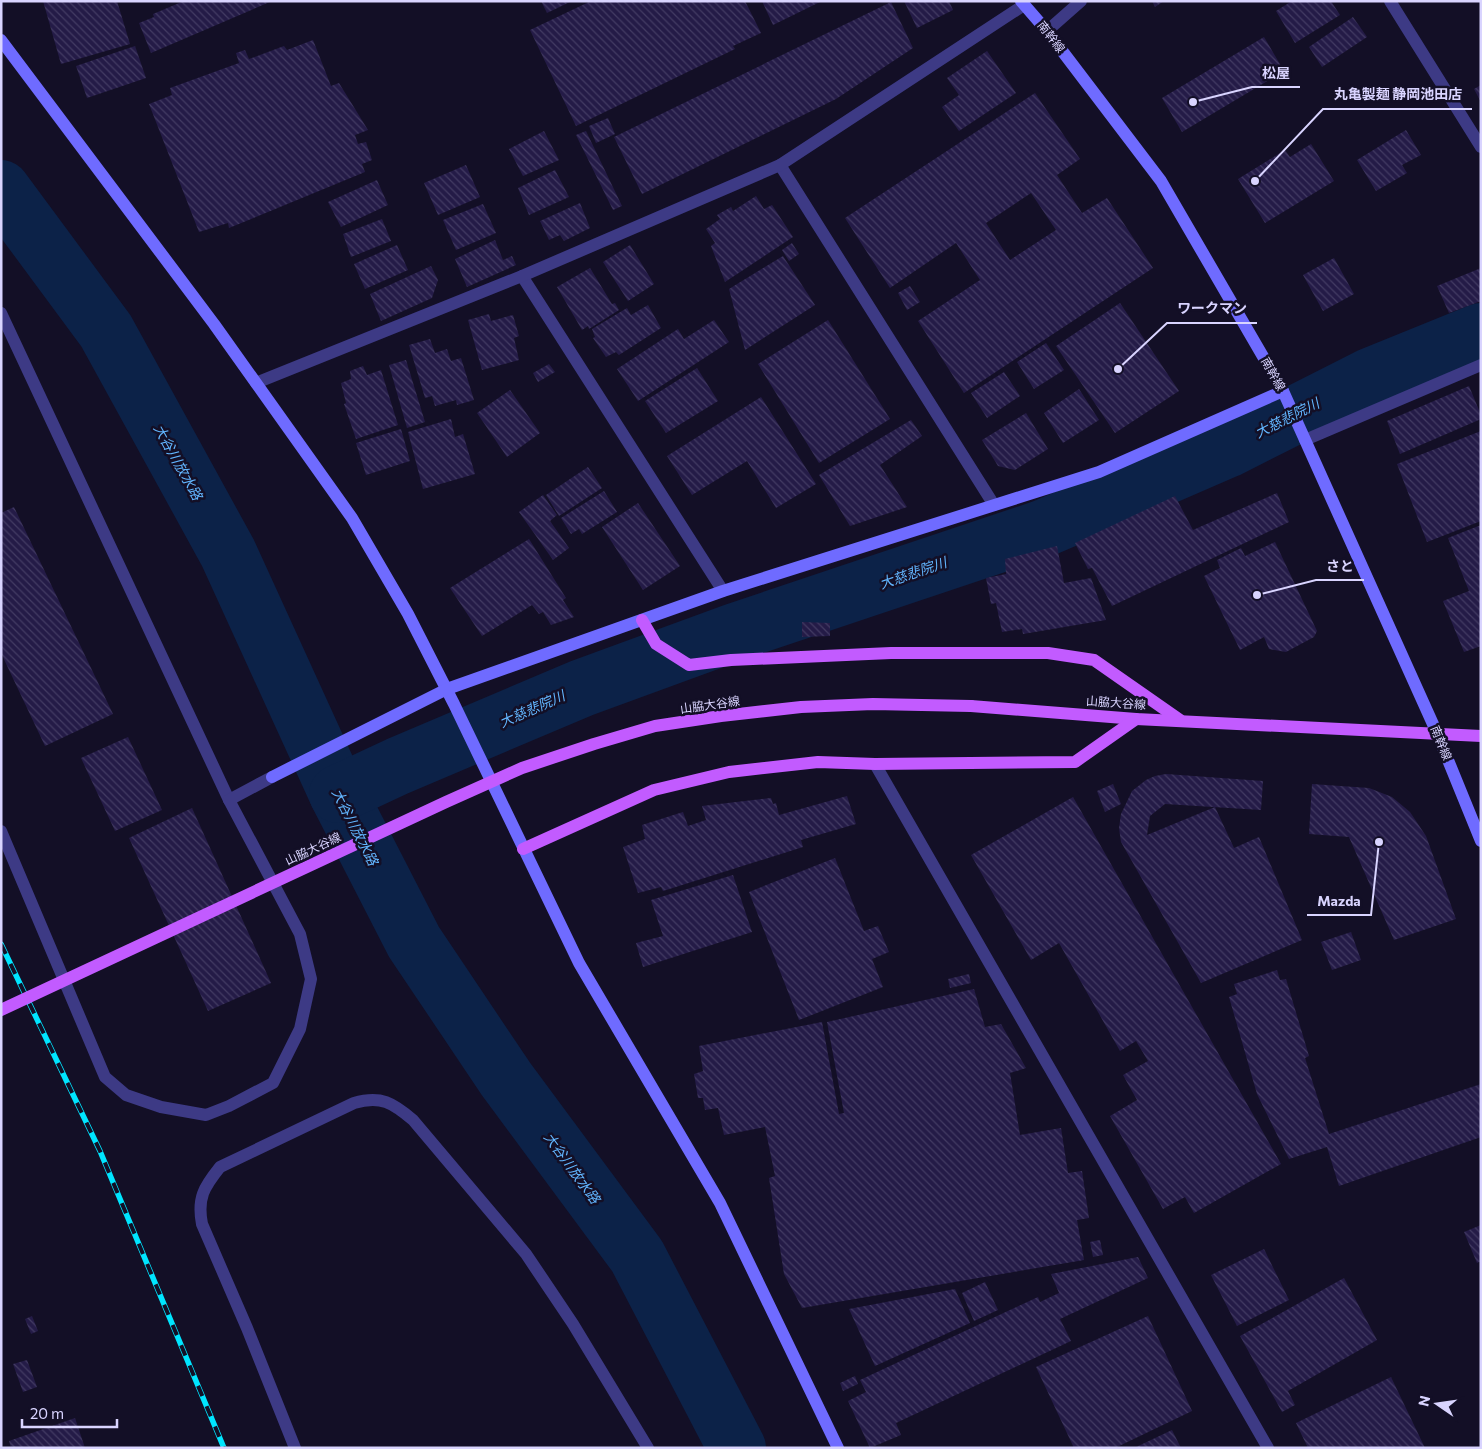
<svg xmlns="http://www.w3.org/2000/svg" width="1482" height="1449" viewBox="0 0 1482 1449" font-family="Commissioner,'Noto Sans JP',sans-serif">
<style>
.lines{fill:none;stroke-linecap:round;stroke-linejoin:round}
.river{stroke:#0c2248;stroke-width:58}
.building{fill:url(#building-back-hatch);fill-rule:evenodd}
.lane{stroke:#3d3a85;stroke-width:12}
.street{stroke:#3d3a85;stroke-width:12}
.secondary{stroke:#6f6bff;stroke-width:12}
.primary{stroke:#c25bff;stroke-width:12}
.rail-casing{stroke:#00e5ff;stroke-width:5.5}
.rail{stroke:#130f26;stroke-width:4;stroke-dasharray:11;stroke-linecap:butt}
.primary-bridge{stroke:#c25bff;stroke-width:12}
.labels{text-anchor:middle;stroke-width:5;stroke-linejoin:round;paint-order:stroke}
.street-label{font-size:12px;fill:#d9d4ff;stroke:#130f26}
.water-label{font-size:14px;font-style:italic;fill:#62b6ff;stroke:#130f26}
.leader{fill:none;stroke:#d9d4ff;stroke-width:2}
.callout-dot{fill:#d9d4ff;stroke:#130f26;stroke-width:2}
.callout-label{font-size:14px;text-anchor:middle;font-weight:bold;fill:#d9d4ff;stroke:#130f26;stroke-width:5;stroke-linejoin:round;paint-order:stroke}
</style>
<defs>
<pattern id="building-back-hatch" width="6" height="6" patternUnits="userSpaceOnUse" patternTransform="scale(1.25)"><rect width="6" height="6" fill="#241b47"/><path d="M-1 5l2 2M0 0l6 6M5-1l2 2" fill="none" stroke="#433b63"/></pattern>
</defs>
<rect width="100%" height="100%" fill="#130f26"/>
<g class="lines">
<g class="river">
<path d="M 1,189 L 106,331 L 228,553 L 338,794 L 414,942 L 506,1079 L 637,1256 L 737,1448"/>
<path d="M 338,794 L 398,766 L 582,688 L 735,632 L 1042,529 L 1227,449 L 1370,377 L 1481,332"/>
</g>
</g>
<g class="building">
<path d="M 43,1 L 117,1 L 130,44 L 61,64 Z"/>
<path d="M 184,1 L 272,1 L 151,53 L 139,23 L 154,17 L 153,14 Z"/>
<path d="M 541,1 L 572,1 L 547,13 Z"/>
<path d="M 591,1 L 745,1 L 761,33 L 733,46 L 735,49 L 576,126 L 530,30 Z"/>
<path d="M 762,1 L 822,1 L 773,25 Z"/>
<path d="M 904,1 L 949,1 L 953,10 L 917,28 Z"/>
<path d="M 1152,1 L 1164,1 L 1155,7 Z"/>
<path d="M 1292,1 L 1331,1 L 1340,15 L 1295,43 L 1276,11 Z"/>
<path d="M 891,2 L 913,48 L 836,99 L 642,194 L 614,137 Z"/>
<path d="M 1353,17 L 1367,37 L 1322,67 L 1309,47 Z"/>
<path d="M 1264,37 L 1284,71 L 1182,132 L 1162,98 Z"/>
<path d="M 313,40 L 331,86 L 339,83 L 368,130 L 355,135 L 358,144 L 366,142 L 372,160 L 362,164 L 365,172 L 229,228 L 228,223 L 199,232 L 149,104 L 172,95 L 170,88 L 239,63 L 236,53 L 245,50 L 249,59 L 284,46 L 287,50 Z"/>
<path d="M 135,46 L 146,78 L 87,98 L 76,66 Z"/>
<path d="M 987,51 L 1016,93 L 959,131 L 942,107 L 959,95 L 947,78 Z"/>
<path d="M 1481,85 L 1481,102 L 1474,89 Z"/>
<path d="M 1035,93 L 1080,159 L 1057,175 L 1082,213 L 1107,198 L 1153,268 L 964,393 L 918,321 L 980,280 L 956,243 L 890,288 L 845,218 ZM 1031,193 L 1056,230 L 1010,260 L 986,223 Z"/>
<path d="M 608,118 L 615,134 L 596,143 L 589,126 Z"/>
<path d="M 1406,130 L 1421,155 L 1402,165 L 1407,173 L 1376,191 L 1357,160 Z"/>
<path d="M 544,131 L 559,160 L 523,176 L 509,149 Z"/>
<path d="M 586,131 L 622,206 L 613,210 L 576,135 Z"/>
<path d="M 1311,144 L 1334,181 L 1265,223 L 1238,179 L 1285,150 L 1290,157 Z"/>
<path d="M 466,165 L 480,197 L 438,215 L 424,183 Z"/>
<path d="M 555,170 L 569,197 L 529,215 L 518,188 Z"/>
<path d="M 377,180 L 388,205 L 341,227 L 328,202 Z"/>
<path d="M 756,196 L 764,209 L 772,205 L 793,237 L 725,282 L 711,246 L 715,243 L 706,229 L 720,219 L 717,215 L 731,207 L 733,211 Z"/>
<path d="M 580,203 L 590,228 L 564,241 L 560,235 L 549,240 L 540,221 Z"/>
<path d="M 483,204 L 496,233 L 456,250 L 443,220 Z"/>
<path d="M 382,219 L 391,241 L 351,257 L 343,234 Z"/>
<path d="M 495,240 L 503,260 L 512,256 L 516,265 L 467,287 L 455,259 Z"/>
<path d="M 792,243 L 799,254 L 789,261 L 782,250 Z"/>
<path d="M 397,245 L 408,270 L 365,289 L 354,264 Z"/>
<path d="M 630,245 L 654,284 L 628,301 L 603,262 Z"/>
<path d="M 783,256 L 815,305 L 745,350 L 729,289 Z"/>
<path d="M 1334,258 L 1354,294 L 1323,311 L 1303,275 Z"/>
<path d="M 431,266 L 438,280 L 432,298 L 381,321 L 370,294 Z"/>
<path d="M 590,268 L 612,304 L 615,303 L 619,310 L 589,329 L 588,326 L 582,330 L 557,287 Z"/>
<path d="M 1481,268 L 1481,301 L 1449,313 L 1437,286 Z"/>
<path d="M 910,286 L 920,302 L 907,310 L 898,293 Z"/>
<path d="M 1120,303 L 1179,391 L 1115,433 L 1056,346 Z"/>
<path d="M 648,305 L 661,328 L 619,355 L 616,352 L 606,357 L 593,338 L 595,337 L 592,329 L 627,308 L 631,315 Z"/>
<path d="M 489,314 L 491,321 L 513,315 L 519,336 L 514,338 L 519,360 L 482,370 L 468,320 Z"/>
<path d="M 714,320 L 729,342 L 638,401 L 617,369 L 678,329 L 684,339 Z"/>
<path d="M 828,320 L 890,419 L 819,463 L 758,364 Z"/>
<path d="M 430,339 L 435,353 L 447,349 L 451,361 L 461,358 L 474,400 L 457,405 L 456,400 L 435,406 L 432,396 L 425,398 L 409,345 Z"/>
<path d="M 1046,343 L 1064,370 L 1034,389 L 1017,362 Z"/>
<path d="M 406,360 L 425,422 L 407,428 L 389,365 Z"/>
<path d="M 549,364 L 555,372 L 538,382 L 533,373 Z"/>
<path d="M 363,366 L 367,375 L 381,370 L 398,425 L 356,439 L 344,404 L 346,403 L 341,383 L 351,379 L 350,371 Z"/>
<path d="M 697,368 L 718,401 L 666,433 L 645,401 Z"/>
<path d="M 1004,372 L 1020,396 L 987,418 L 971,393 Z"/>
<path d="M 1469,386 L 1481,415 L 1481,419 L 1400,454 L 1387,421 Z"/>
<path d="M 1079,389 L 1099,420 L 1063,443 L 1044,413 Z"/>
<path d="M 510,390 L 540,433 L 507,457 L 477,413 Z"/>
<path d="M 761,397 L 816,484 L 776,508 L 747,461 L 692,495 L 667,456 Z"/>
<path d="M 1026,413 L 1048,449 L 1015,470 L 998,466 L 982,440 Z"/>
<path d="M 451,419 L 455,437 L 463,434 L 475,474 L 423,489 L 408,432 Z"/>
<path d="M 911,420 L 922,436 L 880,465 L 907,507 L 850,526 L 819,475 Z"/>
<path d="M 401,429 L 410,461 L 366,475 L 356,443 Z"/>
<path d="M 1481,431 L 1481,521 L 1427,542 L 1397,464 Z"/>
<path d="M 588,467 L 602,488 L 559,516 L 546,495 Z"/>
<path d="M 604,491 L 617,512 L 582,534 L 579,529 L 571,534 L 561,518 Z"/>
<path d="M 1277,493 L 1289,522 L 1112,606 L 1092,568 L 1088,569 L 1075,543 L 1175,496 L 1193,530 Z"/>
<path d="M 543,495 L 557,515 L 550,521 L 569,548 L 553,560 L 519,512 Z"/>
<path d="M 638,503 L 680,566 L 643,590 L 602,527 Z"/>
<path d="M 14,507 L 113,714 L 45,746 L 1,653 L 1,513 Z"/>
<path d="M 1481,525 L 1481,646 L 1464,652 L 1443,601 L 1469,591 L 1448,538 Z"/>
<path d="M 529,539 L 566,598 L 563,600 L 574,617 L 551,625 L 543,612 L 539,614 L 532,605 L 482,636 L 450,588 Z"/>
<path d="M 1275,542 L 1317,631 L 1314,637 L 1286,652 L 1269,649 L 1264,637 L 1240,650 L 1204,576 L 1220,568 L 1217,560 L 1241,548 L 1245,556 Z"/>
<path d="M 1057,546 L 1064,583 L 1091,578 L 1106,620 L 1023,634 L 1022,629 L 1002,632 L 996,603 L 991,604 L 986,578 L 1006,574 L 1005,559 Z"/>
<path d="M 802,622 L 830,623 L 830,636 L 802,637 Z"/>
<path d="M 128,737 L 162,810 L 115,831 L 81,758 Z"/>
<path d="M 1166,774 L 1263,781 L 1261,810 L 1165,804 L 1150,816 L 1147,835 L 1215,807 L 1234,848 L 1259,837 L 1302,940 L 1201,983 L 1121,842 L 1119,828 L 1121,814 L 1132,791 L 1146,780 L 1155,776 Z"/>
<path d="M 1113,784 L 1121,804 L 1105,812 L 1097,791 Z"/>
<path d="M 1312,784 L 1369,788 L 1392,797 L 1410,812 L 1426,836 L 1456,919 L 1394,940 L 1349,837 L 1309,834 Z"/>
<path d="M 847,796 L 856,824 L 801,840 L 803,847 L 663,891 L 661,887 L 638,893 L 623,847 L 645,839 L 642,825 L 683,812 L 688,826 L 706,820 L 702,806 L 771,798 L 773,804 L 776,803 L 779,815 Z"/>
<path d="M 1073,797 L 1281,1164 L 1194,1213 L 1185,1197 L 1163,1209 L 1110,1116 L 1137,1100 L 1123,1075 L 1148,1061 L 1136,1041 L 1120,1051 L 1059,943 L 1031,960 L 971,855 Z"/>
<path d="M 192,808 L 271,983 L 208,1011 L 129,838 Z"/>
<path d="M 835,858 L 864,931 L 878,926 L 889,952 L 872,959 L 883,987 L 799,1020 L 749,892 Z"/>
<path d="M 733,875 L 752,932 L 643,967 L 636,943 L 663,936 L 651,900 Z"/>
<path d="M 1351,932 L 1361,960 L 1332,970 L 1321,942 Z"/>
<path d="M 1277,970 L 1280,980 L 1286,979 L 1309,1056 L 1305,1058 L 1329,1134 L 1481,1084 L 1481,1137 L 1339,1186 L 1327,1147 L 1289,1159 L 1257,1094 L 1229,997 L 1237,994 L 1234,984 Z"/>
<path d="M 969,974 L 971,983 L 950,988 L 948,979 Z"/>
<path d="M 974,989 L 985,1027 L 1001,1024 L 1026,1068 L 1010,1073 L 1020,1135 L 1061,1128 L 1068,1173 L 1082,1171 L 1089,1218 L 1077,1220 L 1084,1260 L 802,1308 L 784,1274 L 769,1178 L 775,1176 L 765,1127 L 724,1135 L 718,1108 L 705,1110 L 703,1098 L 698,1098 L 694,1074 L 703,1071 L 699,1046 L 822,1022 L 839,1114 L 844,1113 L 827,1022 Z"/>
<path d="M 1481,1225 L 1481,1261 L 1477,1263 L 1464,1232 Z"/>
<path d="M 1100,1240 L 1103,1255 L 1093,1257 L 1090,1242 Z"/>
<path d="M 1264,1249 L 1289,1300 L 1237,1326 L 1211,1275 Z"/>
<path d="M 1138,1257 L 1148,1278 L 1060,1319 L 1071,1341 L 896,1423 L 901,1435 L 870,1448 L 848,1401 L 866,1392 L 860,1380 L 1038,1297 L 1040,1302 L 1059,1293 L 1051,1274 Z"/>
<path d="M 1344,1278 L 1377,1340 L 1288,1391 L 1295,1405 L 1282,1412 L 1240,1336 Z"/>
<path d="M 985,1282 L 998,1310 L 974,1321 L 962,1293 Z"/>
<path d="M 955,1289 L 970,1323 L 875,1366 L 849,1309 Z"/>
<path d="M 32,1316 L 38,1331 L 31,1334 L 25,1319 Z"/>
<path d="M 1148,1316 L 1192,1411 L 1115,1448 L 1074,1448 L 1036,1367 Z"/>
<path d="M 27,1360 L 37,1387 L 23,1392 L 13,1364 Z"/>
<path d="M 855,1376 L 858,1384 L 843,1391 L 840,1383 Z"/>
<path d="M 1391,1377 L 1425,1448 L 1308,1448 L 1296,1423 Z"/>
<path d="M 75,1418 L 85,1448 L 11,1448 L 9,1441 Z"/>
<path d="M 1172,1430 L 1181,1448 L 1134,1448 Z"/>
</g>
<g class="lines">
<g class="lane">
<path d="M 1,313 L 229,800"/>
<path d="M 1,831 L 105,1077 L 126,1095 L 161,1107 L 206,1115 L 229,1106 L 273,1083 L 300,1029 L 311,979 L 300,934 L 229,800 L 272,777"/>
</g>
<g class="street">
<path d="M 1390,1 L 1481,147"/>
<path d="M 1047,31 L 1081,1"/>
<path d="M 780,165 L 994,505"/>
<path d="M 522,276 L 723,591"/>
<path d="M 256,383 L 522,276 L 780,165 L 1024,5"/>
<path d="M 1305,440 L 1481,365"/>
<path d="M 875,764 L 1268,1448"/>
<path d="M 295,1448 L 247,1328 L 202,1224 C 197,1198 204,1187 220,1167 L 354,1103 C 381,1095 393,1103 413,1120 L 526,1254 L 573,1324 L 648,1448"/>
</g>
<g class="secondary">
<path d="M 1021,1 L 1047,31 L 1161,181 L 1283,391 L 1437,733 L 1481,841"/>
<path d="M 1,40 L 214,324 L 256,383 L 352,518 L 408,614 L 454,704 L 579,963 L 720,1203 L 838,1448"/>
<path d="M 272,777 L 447,689 L 723,591 L 1099,472 L 1283,391"/>
</g>
<g class="primary">
<path d="M 642,620 L 656,644 L 689,665 L 731,660 L 891,653 L 1048,653 L 1094,660 L 1180,720"/>
<path d="M 971,706 L 1136,719 L 1481,736"/>
<path d="M 523,849 L 654,790 L 729,772 L 818,762 L 875,764 L 1075,762 L 1136,719"/>
</g>
<g class="rail-casing">
<path id="rail" d="M 1,944 L 100,1151 L 224,1448"/>
</g>
<use href="#rail" class="rail"/>
<path class="primary-bridge" d="M 1,1010 L 446,802 L 522,768 L 594,744 L 655,726 L 721,716 L 801,707 L 873,704 L 971,706"/>
</g>
<g class="labels">
<g class="street-label">
<text transform="translate(1051 37) rotate(52)" y="4">南幹線</text>
<text transform="translate(1273 374) rotate(61)" y="4">南幹線</text>
<text transform="translate(1116 703) rotate(4)" y="4">山脇大谷線</text>
<text transform="translate(710 705) rotate(-8)" y="4">山脇大谷線</text>
<text transform="translate(1441 743) rotate(68)" y="4">南幹線</text>
<text transform="translate(313 849) rotate(-25)" y="4">山脇大谷線</text>
</g>
<g class="water-label">
<text transform="translate(1287 418) rotate(-27)" y="5">大慈悲院川</text>
<text transform="translate(178 462) rotate(61)" y="5">大谷川放水路</text>
<text transform="translate(913 573) rotate(-19)" y="5">大慈悲院川</text>
<text transform="translate(532 709) rotate(-24)" y="5">大慈悲院川</text>
<text transform="translate(355 827) rotate(63)" y="5">大谷川放水路</text>
<text transform="translate(572 1168) rotate(54)" y="5">大谷川放水路</text>
</g>
</g>
<path class="leader" d="M1193 102L1252 87H1300M1255 181L1323 109H1472M1118 369L1167 323H1257M1257 595L1316 580H1364M1379 842L1371 915H1307"/>
<g class="callout-dot">
<circle cx="1193" cy="102" r="5"/>
<circle cx="1255" cy="181" r="5"/>
<circle cx="1118" cy="369" r="5"/>
<circle cx="1257" cy="595" r="5"/>
<circle cx="1379" cy="842" r="5"/>
</g>
<g class="callout-label">
<text x="1276" y="78">松屋</text>
<text x="1398" y="99">丸亀製麺 静岡池田店</text>
<text x="1212" y="313">ワークマン</text>
<text x="1340" y="571">さと</text>
<text x="1339" y="906">Mazda</text>
</g>
<rect width="1482" height="1449" fill="none" stroke="#d9d4ff" stroke-width="5"/>
<g transform="translate(1437 1404) rotate(283)" stroke="#130f26" stroke-width="4" paint-order="stroke">
<path d="M0-4L9 19L0 12L-9 19Z" fill="#d9d4ff"/>
<text y="-8" font-size="14" font-weight="bold" text-anchor="middle" fill="#d9d4ff">N</text>
</g>
<path d="M22 1419v8h95v-8" fill="none" stroke="#d9d4ff" stroke-width="2.5"/>
<text x="30" y="1419" font-size="15" fill="#d9d4ff" stroke="#130f26" stroke-width="4" paint-order="stroke">20 m</text>
</svg>
